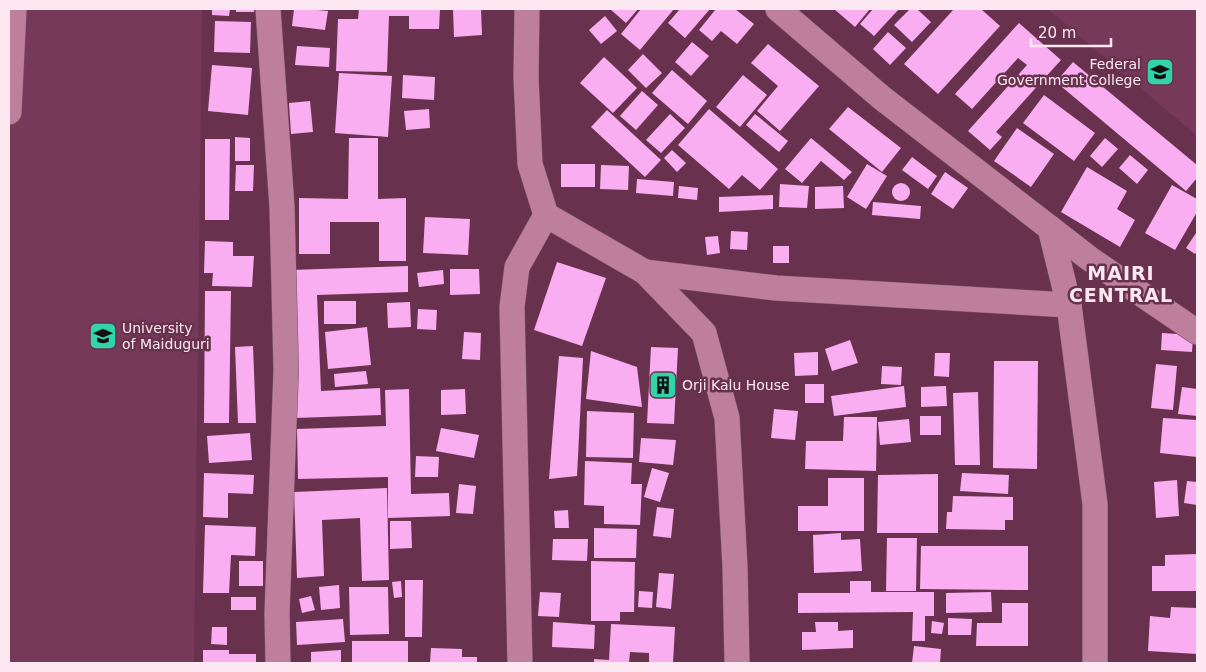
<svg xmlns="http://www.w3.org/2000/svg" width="1206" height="672" viewBox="0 0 1206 672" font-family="'DejaVu Sans',sans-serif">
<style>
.built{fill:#773959}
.building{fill:#f9aef1}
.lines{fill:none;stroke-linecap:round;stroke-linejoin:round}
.street-casing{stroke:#7d5268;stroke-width:26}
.street{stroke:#bd7f9c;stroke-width:25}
.labels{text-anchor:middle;stroke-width:5;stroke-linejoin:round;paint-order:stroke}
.poi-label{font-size:14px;fill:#fde8f1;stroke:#68324e;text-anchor:start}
.district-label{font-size:19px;font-weight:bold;letter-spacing:1px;fill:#fde8f1;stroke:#68324e}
</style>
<rect width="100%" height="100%" fill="#68324e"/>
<g class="built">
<path d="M 9,9 L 202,9 L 194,663 L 9,663 Z"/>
<path d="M 1048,9 L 1197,9 L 1197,136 Z"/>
</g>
<g class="building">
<path d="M 212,9 L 230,9 L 229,16 L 212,15 Z"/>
<rect x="236" y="9" width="18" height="3"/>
<path d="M 294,9 L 306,9 L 328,11 L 325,30 L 292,26 Z"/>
<path d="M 359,9 L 440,9 L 439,29 L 409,29 L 409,16 L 389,16 L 387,72 L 336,71 L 338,19 L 358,19 Z"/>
<path d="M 453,9 L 481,9 L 482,35 L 454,37 Z"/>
<path d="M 610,9 L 638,9 L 626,23 Z"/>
<path d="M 641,9 L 674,9 L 640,50 L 621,34 Z"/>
<path d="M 680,9 L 710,9 L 685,38 L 668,23 Z"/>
<path d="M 716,9 L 735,9 L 754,24 L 737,44 L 721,31 L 712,41 L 699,30 Z"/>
<path d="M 834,9 L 870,9 L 855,27 Z"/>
<path d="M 873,9 L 899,9 L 874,36 L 860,24 Z"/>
<path d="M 910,9 L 917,9 L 931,22 L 912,42 L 894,25 Z"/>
<path d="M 954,9 L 981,9 L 1000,26 L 938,94 L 904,64 Z"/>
<path d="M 605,16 L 617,31 L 601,44 L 589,30 Z"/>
<path d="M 215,21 L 251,22 L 250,53 L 214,52 Z"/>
<path d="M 1019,23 L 1061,60 L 996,132 L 1002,137 L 990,150 L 968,131 L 1027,65 L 1018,58 L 972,109 L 955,94 Z"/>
<path d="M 888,32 L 906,48 L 890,65 L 873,49 Z"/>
<path d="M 692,42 L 709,56 L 691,76 L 675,62 Z"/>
<path d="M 768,44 L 819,86 L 780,131 L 757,111 L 778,86 L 751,63 Z"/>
<path d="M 297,46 L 330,48 L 329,67 L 295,65 Z"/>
<path d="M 643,54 L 662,73 L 646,88 L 628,70 Z"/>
<path d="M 604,57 L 637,88 L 613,113 L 580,83 Z"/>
<path d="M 1073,62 L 1197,165 L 1197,178 L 1186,191 L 1056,82 Z"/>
<path d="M 212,65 L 252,68 L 248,115 L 208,111 Z"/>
<path d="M 672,70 L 707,101 L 688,124 L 652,93 Z"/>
<path d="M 339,73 L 392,76 L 388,137 L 335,133 Z"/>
<path d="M 403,75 L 435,77 L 434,100 L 402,98 Z"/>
<path d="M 743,75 L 767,95 L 740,127 L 716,107 Z"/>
<path d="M 642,91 L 658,105 L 636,130 L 620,116 Z"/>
<path d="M 1044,95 L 1095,133 L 1074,161 L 1023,123 Z"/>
<path d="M 310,101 L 313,132 L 291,134 L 289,103 Z"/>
<path d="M 848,107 L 901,148 L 882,172 L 829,129 Z"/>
<path d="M 429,109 L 430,128 L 406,130 L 404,111 Z"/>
<path d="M 709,109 L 778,169 L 760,190 L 742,175 L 729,189 L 678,145 Z"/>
<path d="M 607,110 L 661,160 L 645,177 L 591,127 Z"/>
<path d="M 670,114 L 685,128 L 661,153 L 646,140 Z"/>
<path d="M 755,114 L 788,141 L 779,152 L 746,125 Z"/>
<path d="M 1017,128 L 1054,154 L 1031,187 L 994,161 Z"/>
<path d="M 235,137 L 250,138 L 250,161 L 235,161 Z"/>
<path d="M 349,138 L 378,138 L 378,199 L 406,198 L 406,261 L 379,261 L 379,222 L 330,222 L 330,254 L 299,254 L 299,198 L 348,199 Z"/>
<path d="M 811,138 L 852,172 L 844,180 L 821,161 L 802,183 L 785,169 Z"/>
<path d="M 1105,138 L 1118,149 L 1102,167 L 1090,156 Z"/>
<path d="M 205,139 L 230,139 L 229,220 L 205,220 Z"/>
<path d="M 672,150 L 686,163 L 677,172 L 664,158 Z"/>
<path d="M 1130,155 L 1148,170 L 1137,184 L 1119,168 Z"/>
<path d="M 912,157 L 937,176 L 928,189 L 902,170 Z"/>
<rect x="561" y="164" width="34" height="23"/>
<path d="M 867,164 L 887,176 L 866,209 L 847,197 Z"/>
<path d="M 236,165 L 254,165 L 253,191 L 235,191 Z"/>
<path d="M 601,165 L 629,166 L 628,190 L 600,189 Z"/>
<path d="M 1087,167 L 1127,191 L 1117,209 L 1135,220 L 1120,247 L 1061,212 Z"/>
<path d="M 945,172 L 968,188 L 953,209 L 931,194 Z"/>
<path d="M 637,179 L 674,182 L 673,196 L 636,193 Z"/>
<circle cx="901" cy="192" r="9"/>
<path d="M 780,184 L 809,186 L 807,208 L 779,207 Z"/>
<path d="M 1172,185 L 1197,199 L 1197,212 L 1175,250 L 1145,233 Z"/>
<path d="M 679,186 L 698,188 L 697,200 L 678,198 Z"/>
<path d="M 843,186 L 844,208 L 815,209 L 815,187 Z"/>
<path d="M 773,195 L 773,209 L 719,212 L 719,197 Z"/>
<path d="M 873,202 L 921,206 L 920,219 L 872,215 Z"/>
<path d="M 425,217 L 470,219 L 468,255 L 423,253 Z"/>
<path d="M 731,231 L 748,232 L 747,250 L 730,249 Z"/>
<path d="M 1196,233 L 1197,234 L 1197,251 L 1195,254 L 1186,248 Z"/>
<path d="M 718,236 L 720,253 L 707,255 L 705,237 Z"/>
<path d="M 205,241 L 233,242 L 233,256 L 254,256 L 252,287 L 212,286 L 213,273 L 204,273 Z"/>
<rect x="773" y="246" width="16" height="17"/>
<path d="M 557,262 L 606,278 L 582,346 L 534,330 Z"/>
<path d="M 408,266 L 408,292 L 317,295 L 321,391 L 380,388 L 381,415 L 295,418 L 291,270 Z"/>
<path d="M 450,269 L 479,269 L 480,294 L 450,295 Z"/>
<path d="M 443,270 L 444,284 L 419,287 L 417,273 Z"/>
<path d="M 205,291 L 231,291 L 229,423 L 204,423 Z"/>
<rect x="324" y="301" width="32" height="23"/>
<path d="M 410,302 L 411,327 L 388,328 L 387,303 Z"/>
<path d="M 418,309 L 437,310 L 436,330 L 417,329 Z"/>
<path d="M 367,327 L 371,365 L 328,369 L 325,332 Z"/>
<path d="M 464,332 L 481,333 L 480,360 L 462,359 Z"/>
<path d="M 1162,333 L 1193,335 L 1192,352 L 1161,350 Z"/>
<path d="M 850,340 L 858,363 L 832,371 L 825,349 Z"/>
<path d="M 253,346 L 256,423 L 238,423 L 235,347 Z"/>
<path d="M 651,347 L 678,348 L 674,424 L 647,423 Z"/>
<path d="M 591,351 L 637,367 L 642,407 L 586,399 Z"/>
<path d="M 818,352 L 818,375 L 795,376 L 794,353 Z"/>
<path d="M 935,353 L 950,353 L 949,377 L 934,376 Z"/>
<path d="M 559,356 L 583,358 L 577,476 L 549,479 Z"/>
<path d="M 994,361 L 1038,361 L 1037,469 L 993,468 Z"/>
<path d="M 1156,364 L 1177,366 L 1173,410 L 1151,408 Z"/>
<path d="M 882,366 L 902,367 L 901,385 L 881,384 Z"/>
<path d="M 366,371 L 368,384 L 335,387 L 334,374 Z"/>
<rect x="805" y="384" width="19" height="19"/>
<path d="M 904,386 L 906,407 L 834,416 L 831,396 Z"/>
<path d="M 946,386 L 947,406 L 921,407 L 921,387 Z"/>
<path d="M 1182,387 L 1197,389 L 1197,416 L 1178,414 Z"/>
<path d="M 409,389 L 411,494 L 449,493 L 450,516 L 388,518 L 388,477 L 298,479 L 297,429 L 386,426 L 385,390 Z"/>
<path d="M 465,389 L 466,414 L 441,415 L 441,390 Z"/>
<path d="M 978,392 L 980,465 L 955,465 L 953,393 Z"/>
<path d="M 774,409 L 798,411 L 795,440 L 771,438 Z"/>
<path d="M 587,411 L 634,413 L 633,458 L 586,457 Z"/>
<rect x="920" y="416" width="21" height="19"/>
<path d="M 844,417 L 877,417 L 876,471 L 805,469 L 806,441 L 843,441 Z"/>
<path d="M 1163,418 L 1197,420 L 1197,457 L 1160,453 Z"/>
<path d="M 909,419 L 911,442 L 880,445 L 878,422 Z"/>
<path d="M 441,428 L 479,435 L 474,458 L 436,451 Z"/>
<path d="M 250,433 L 252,460 L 209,463 L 207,436 Z"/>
<path d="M 641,438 L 676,440 L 673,465 L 639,462 Z"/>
<path d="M 416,456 L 439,457 L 438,477 L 415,477 Z"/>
<path d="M 585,461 L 632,463 L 631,484 L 642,484 L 640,525 L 604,524 L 604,506 L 584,505 Z"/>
<path d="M 652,468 L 669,473 L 660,502 L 644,497 Z"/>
<path d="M 204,473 L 254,475 L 253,494 L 228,493 L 228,518 L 203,517 Z"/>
<path d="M 962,473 L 1009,475 L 1008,494 L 960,491 Z"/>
<path d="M 938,474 L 938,533 L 877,533 L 878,475 Z"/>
<path d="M 828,478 L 864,478 L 864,531 L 798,531 L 798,506 L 828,506 Z"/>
<path d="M 1177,480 L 1179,516 L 1156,518 L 1154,482 Z"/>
<path d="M 1187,481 L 1197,482 L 1197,505 L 1184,503 Z"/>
<path d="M 459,484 L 476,486 L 473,514 L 456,513 Z"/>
<path d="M 387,488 L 389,580 L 362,581 L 360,518 L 322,520 L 324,576 L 297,578 L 294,492 Z"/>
<path d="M 953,496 L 1013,497 L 1013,520 L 1005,520 L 1005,530 L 946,529 L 947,512 L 952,512 Z"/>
<path d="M 657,507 L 674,509 L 671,538 L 653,536 Z"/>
<path d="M 568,510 L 569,528 L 555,528 L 554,511 Z"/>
<path d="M 390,521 L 411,521 L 412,548 L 390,549 Z"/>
<path d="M 205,525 L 256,527 L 255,556 L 231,555 L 229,593 L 203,593 Z"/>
<path d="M 594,528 L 637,529 L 636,558 L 594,558 Z"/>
<path d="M 841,533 L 841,540 L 860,539 L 862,571 L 814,573 L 813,535 Z"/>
<path d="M 887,538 L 917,538 L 916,591 L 886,591 Z"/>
<path d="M 553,539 L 588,539 L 587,561 L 552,560 Z"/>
<path d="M 921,546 L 1028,546 L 1028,590 L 920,589 Z"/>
<path d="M 1197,554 L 1197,591 L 1152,591 L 1152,566 L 1165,566 L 1165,555 Z"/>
<rect x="239" y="561" width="24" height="25"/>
<path d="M 591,561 L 635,562 L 634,612 L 620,612 L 620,621 L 591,621 Z"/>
<path d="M 659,573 L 674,574 L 671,609 L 656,607 Z"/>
<path d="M 405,580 L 423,580 L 422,637 L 405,637 Z"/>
<path d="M 401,581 L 402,597 L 394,598 L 392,582 Z"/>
<path d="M 850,581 L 871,581 L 871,592 L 934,592 L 934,616 L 925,616 L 925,641 L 912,641 L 913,612 L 798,613 L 798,593 L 850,593 Z"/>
<path d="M 339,585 L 340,608 L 321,610 L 319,587 Z"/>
<path d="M 349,587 L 388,587 L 389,634 L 350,635 Z"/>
<path d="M 639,591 L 653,592 L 652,608 L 638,607 Z"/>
<path d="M 540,592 L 561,593 L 559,617 L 538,616 Z"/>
<path d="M 991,592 L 992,612 L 946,613 L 946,593 Z"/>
<path d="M 311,596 L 315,610 L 302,613 L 299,599 Z"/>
<rect x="231" y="597" width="25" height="13"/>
<path d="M 1002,603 L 1028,603 L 1028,646 L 976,646 L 977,623 L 1002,623 Z"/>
<path d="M 1171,607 L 1197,608 L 1197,654 L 1148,651 L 1150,616 L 1170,618 Z"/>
<path d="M 948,618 L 972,619 L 971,635 L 948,635 Z"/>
<path d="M 343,619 L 345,642 L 297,645 L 296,622 Z"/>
<path d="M 932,621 L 944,623 L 942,634 L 931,633 Z"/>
<path d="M 553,622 L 595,625 L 594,649 L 552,647 Z"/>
<path d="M 815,622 L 838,622 L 838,631 L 853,630 L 853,648 L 802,650 L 802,632 L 816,632 Z"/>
<path d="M 611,624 L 675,627 L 673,663 L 649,663 L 649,653 L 630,652 L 629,663 L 594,663 L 594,659 L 609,660 Z"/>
<path d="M 212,627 L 227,627 L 227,645 L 211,644 Z"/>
<rect x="352" y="641" width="56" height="22"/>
<path d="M 914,646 L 941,649 L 940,663 L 912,663 Z"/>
<path d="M 431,648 L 462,649 L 462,657 L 477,657 L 477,663 L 430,663 Z"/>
<path d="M 203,650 L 229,650 L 229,654 L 256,654 L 256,663 L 203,663 Z"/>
<path d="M 341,650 L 341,663 L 311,663 L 311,652 Z"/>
</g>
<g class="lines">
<g class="street-casing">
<g id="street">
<path d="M 268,9 L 282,207 L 286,370 L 277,613 L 278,663"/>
<path d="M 527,9 L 526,78 L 530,164 L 546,215 L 645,272 L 704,333 L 727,418 L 735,567 L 737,663"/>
<path d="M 778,9 L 882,98 L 1050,228 L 1090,259 L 1197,332"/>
<path d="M 9,112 L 14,9"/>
<path d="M 1050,228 L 1069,305 L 1095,504 L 1095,663"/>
<path d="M 645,272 L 776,288 L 1069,305"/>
<path d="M 520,663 L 512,307 L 517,267 L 546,215"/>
</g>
</g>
<use href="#street" class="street"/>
</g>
<defs>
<g id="school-square" transform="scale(1.4375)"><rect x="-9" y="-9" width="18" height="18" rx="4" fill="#31d4a9" stroke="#68324e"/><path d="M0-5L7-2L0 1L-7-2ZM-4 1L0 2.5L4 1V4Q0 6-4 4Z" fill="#111"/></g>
<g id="university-square" transform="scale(1.4375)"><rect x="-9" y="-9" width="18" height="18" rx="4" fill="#31d4a9" stroke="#68324e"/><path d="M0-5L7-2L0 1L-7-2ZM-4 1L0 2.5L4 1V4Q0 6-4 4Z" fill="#111"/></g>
<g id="building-square" transform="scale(1.4375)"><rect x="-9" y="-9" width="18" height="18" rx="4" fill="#31d4a9" stroke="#68324e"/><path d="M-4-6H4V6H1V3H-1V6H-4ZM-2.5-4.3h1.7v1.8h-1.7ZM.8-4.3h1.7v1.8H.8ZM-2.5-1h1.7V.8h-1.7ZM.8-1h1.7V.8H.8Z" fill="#111"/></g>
</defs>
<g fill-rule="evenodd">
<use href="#school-square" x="1160" y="72"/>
<use href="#university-square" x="103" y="336"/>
<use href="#building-square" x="663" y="385"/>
</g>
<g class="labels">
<g class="poi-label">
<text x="1141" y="69" text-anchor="end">Federal<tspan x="1141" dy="16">Government College</tspan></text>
<text x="122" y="333">University<tspan x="122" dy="16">of Maiduguri</tspan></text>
<text x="682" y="390">Orji Kalu House</text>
</g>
<g class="district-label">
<text x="1121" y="280">MAIRI<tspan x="1121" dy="22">CENTRAL</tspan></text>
</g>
</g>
<rect width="1206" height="672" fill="none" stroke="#fde8f1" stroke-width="20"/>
<path d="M1031 38v8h80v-8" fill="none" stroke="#fde8f1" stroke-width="2.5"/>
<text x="1038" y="38" font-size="15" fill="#fde8f1" stroke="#68324e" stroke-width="4" paint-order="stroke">20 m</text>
</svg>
